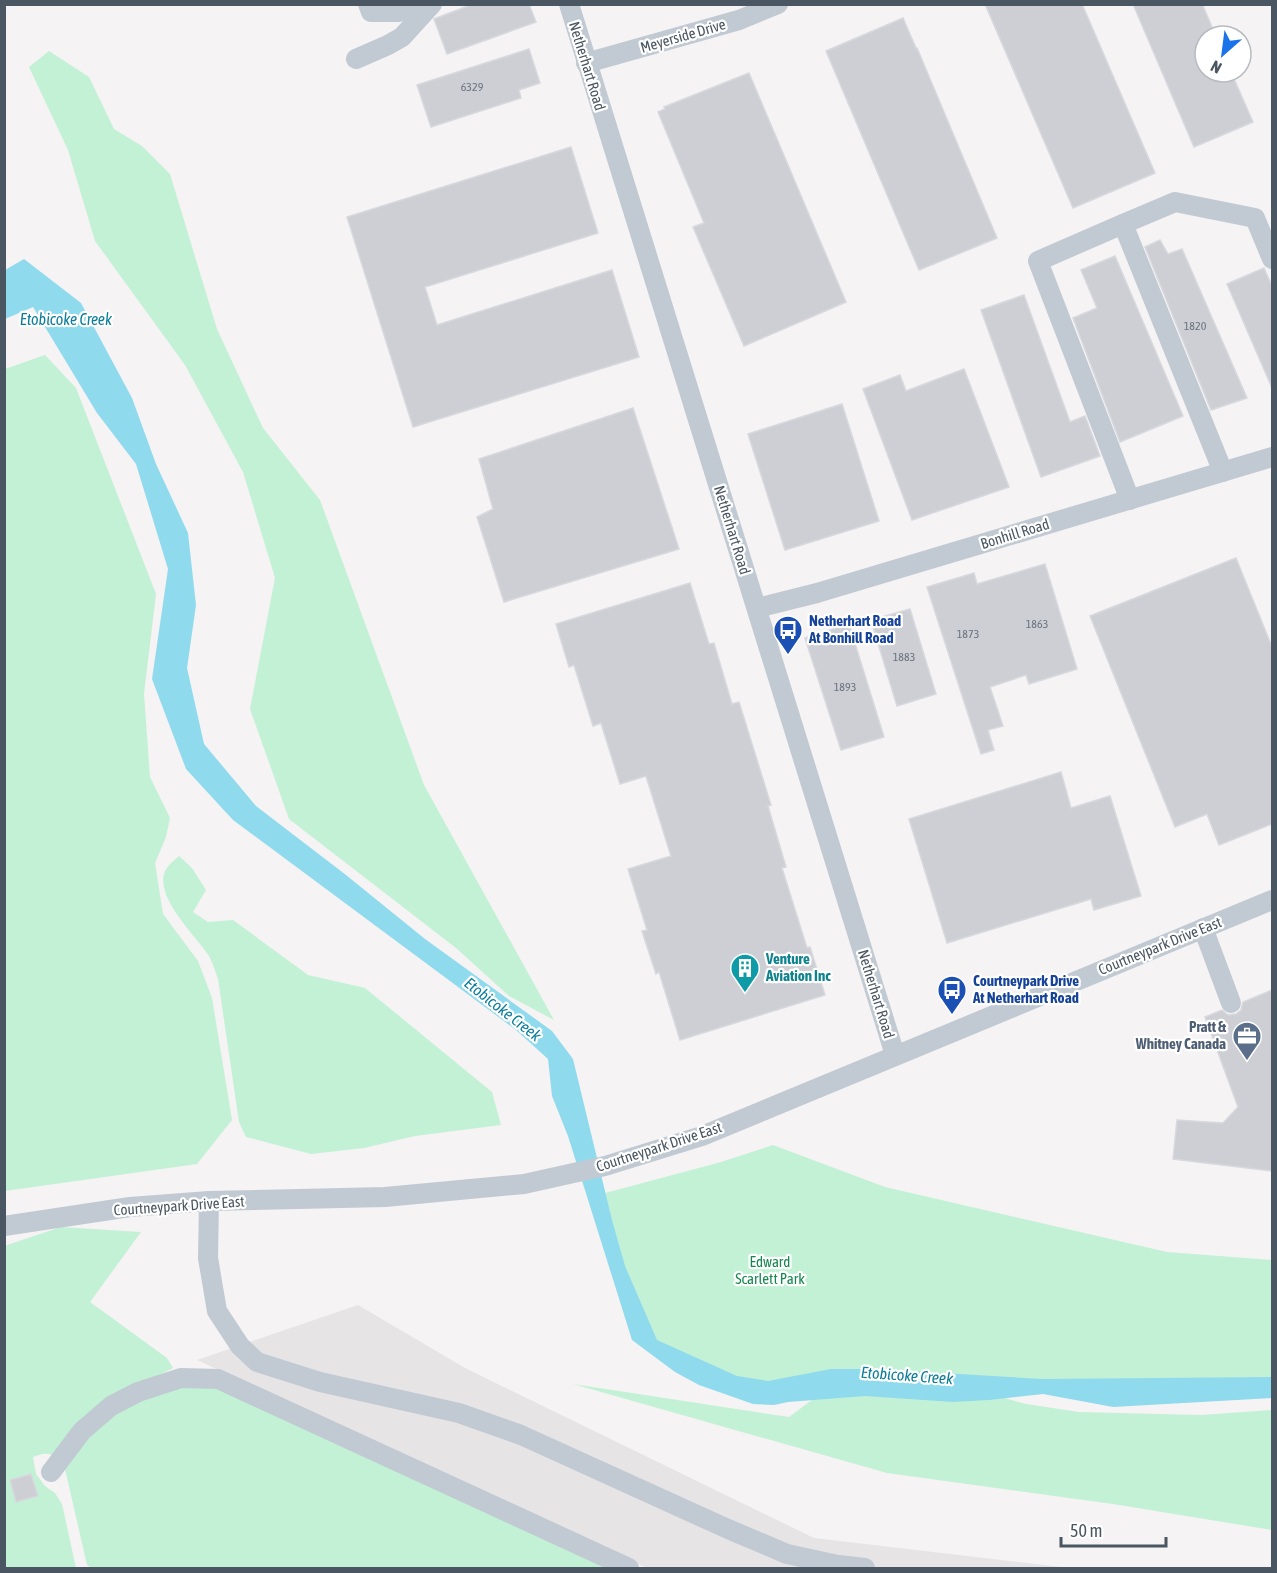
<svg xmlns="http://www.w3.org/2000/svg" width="1277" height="1573" viewBox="0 0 1277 1573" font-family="'Asap Condensed',sans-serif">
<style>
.education{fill:#e6e4e5}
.green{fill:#c3f1d5}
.water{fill:#90daee}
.building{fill:#cdcfd5;stroke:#d7d9de;stroke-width:1.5}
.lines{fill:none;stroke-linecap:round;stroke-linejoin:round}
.minor{stroke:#c1cad2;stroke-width:20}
.labels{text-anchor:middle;stroke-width:4.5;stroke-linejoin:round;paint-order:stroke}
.number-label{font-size:12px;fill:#6b747e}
.street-label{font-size:15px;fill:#4a5661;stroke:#fff}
.transit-label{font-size:15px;font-weight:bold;fill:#164399;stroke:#fff;text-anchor:start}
.culture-label{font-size:15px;font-weight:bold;fill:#0d838f;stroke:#fff;text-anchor:start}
.service-label{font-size:15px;font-weight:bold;fill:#4e5e75;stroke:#fff;text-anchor:end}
.park-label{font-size:15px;fill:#17864f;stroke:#fff}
.water-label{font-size:16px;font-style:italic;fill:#0c7c9b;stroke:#fff}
</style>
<rect width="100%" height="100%" fill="#f5f3f3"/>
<path class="education" d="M 358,1305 L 465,1368 L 814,1538 L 1070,1568 L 647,1568 L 197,1360 Z"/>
<g class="green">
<path d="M 49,51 L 89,77 L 114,129 L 142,146 L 170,174 L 217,329 L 263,428 L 320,500 L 424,785 L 554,1020 L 509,996 L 456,948 L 289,819 L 250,709 L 275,578 L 243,472 L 185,365 L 95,241 L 68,150 L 29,67 Z"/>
<path d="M 45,355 L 76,388 L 156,594 L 144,694 L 150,777 L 170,818 L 166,837 L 155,863 L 163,914 L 198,961 L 212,998 L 232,1120 L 197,1164 L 5,1191 L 5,369 Z"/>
<path d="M 179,856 L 192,868 L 206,890 L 193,912 L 208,922 L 233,920 L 308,975 L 365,988 L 492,1092 L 501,1125 L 415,1136 L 364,1148 L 311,1154 L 246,1137 L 239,1122 L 218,979 C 215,971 213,963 209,956 C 197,937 157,900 164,874 C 166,867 173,861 179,856 Z"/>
<path d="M 773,1145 L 885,1187 L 1167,1252 L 1272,1260 L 1272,1388 L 768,1393 L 651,1346 L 594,1196 L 721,1162 Z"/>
<path d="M 61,1227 L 141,1232 L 90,1302 L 167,1358 L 173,1368 L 128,1391 L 58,1458 C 49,1452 43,1453 33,1457 L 36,1474 L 45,1486 L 55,1493 L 62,1504 L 76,1568 L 5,1568 L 4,1246 Z"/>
<path d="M 573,1384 L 789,1417 L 824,1391 L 994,1395 L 1026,1404 L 1079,1412 L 1201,1415 L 1272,1410 L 1272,1530 L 1113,1504 L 887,1473 Z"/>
<path d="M 217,1385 L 611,1568 L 92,1568 L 87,1565 L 65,1469 L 77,1443 L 108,1417 L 165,1388 Z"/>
</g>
<path class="water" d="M 24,259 L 81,303 L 132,398 L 156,464 L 188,533 L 196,605 L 187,668 L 204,744 L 256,806 L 346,875 L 425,939 L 552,1031 L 573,1059 L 612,1220 L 625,1266 L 657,1340 L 737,1376 L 768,1381 L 831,1369 L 876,1369 L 1042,1379 L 1272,1377 L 1272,1398 L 1113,1407 L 1043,1394 L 989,1400 L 953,1402 L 865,1396 L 788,1402 L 774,1405 L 753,1404 L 699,1385 L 675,1372 L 632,1340 L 568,1136 L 552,1096 L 548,1059 L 516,1030 L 233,820 L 186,769 L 152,679 L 168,569 L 136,464 L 97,413 L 33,307 L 5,319 L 5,270 Z"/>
<g class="building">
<path d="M 473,4 L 529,4 L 536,22 L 447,54 L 434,19 Z"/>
<path d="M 985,4 L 1082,4 L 1155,173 L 1073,208 Z"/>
<path d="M 1133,4 L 1202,4 L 1216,36 L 1205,36 L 1205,72 L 1231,72 L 1253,122 L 1194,147 Z"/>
<path d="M 903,18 L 916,48 L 917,48 L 997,238 L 919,270 L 826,51 Z"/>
<path d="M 529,49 L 540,83 L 519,90 L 521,98 L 431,127 L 417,85 Z"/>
<path d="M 749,73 L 846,302 L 744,346 L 693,227 L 704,223 L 658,112 L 665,109 L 664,107 Z"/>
<path d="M 571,147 L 598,233 L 425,287 L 437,325 L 612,270 L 639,357 L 413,427 L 347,217 Z"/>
<path d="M 1160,240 L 1168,254 L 1182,249 L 1247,398 L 1211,410 L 1145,247 Z"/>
<path d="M 1115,256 L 1183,416 L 1120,442 L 1073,318 L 1097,308 L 1081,270 Z"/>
<path d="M 1264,268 L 1272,286 L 1272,388 L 1227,284 Z"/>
<path d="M 1024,295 L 1070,422 L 1085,416 L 1100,456 L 1041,477 L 981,310 Z"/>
<path d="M 964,369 L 1009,487 L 912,520 L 863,389 L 900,375 L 906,391 Z"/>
<path d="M 842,404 L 879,521 L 785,550 L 748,434 Z"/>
<path d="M 633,408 L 679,549 L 504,602 L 477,517 L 493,509 L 479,459 Z"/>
<path d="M 1236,558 L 1272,647 L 1272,824 L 1219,845 L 1207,814 L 1175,827 L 1090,616 Z"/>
<path d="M 1045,564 L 1077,669 L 1029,684 L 1026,675 L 990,687 L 1003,726 L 988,730 L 994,750 L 981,754 L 927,587 L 974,573 L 977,584 Z"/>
<path d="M 690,583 L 709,644 L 714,643 L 732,704 L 739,702 L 771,805 L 768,806 L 786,867 L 782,868 L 807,948 L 810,947 L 825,995 L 680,1040 L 659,972 L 656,974 L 642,931 L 647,930 L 628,869 L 671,856 L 646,776 L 620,784 L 601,723 L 593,726 L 574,665 L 569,667 L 556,624 Z"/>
<path d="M 910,609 L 936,694 L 897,706 L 871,620 Z"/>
<path d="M 849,624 L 884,737 L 841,750 L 805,638 Z"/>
<path d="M 1061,772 L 1071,808 L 1110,796 L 1141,896 L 1094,910 L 1091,899 L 947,943 L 909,819 Z"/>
<path d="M 1272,990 L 1272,1171 L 1173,1159 L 1177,1120 L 1223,1123 L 1238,1107 L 1205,1017 L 1222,1010 L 1228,1015 L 1236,1014 L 1241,1010 L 1243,1002 Z"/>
<path d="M 31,1474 L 38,1496 L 16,1502 L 10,1480 Z"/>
</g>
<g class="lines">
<g class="minor">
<path d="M 368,4 L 371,12 L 399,12 L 418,6 L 430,5"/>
<path d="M 569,4 L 895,1055"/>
<path d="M 356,59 L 388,45 L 402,37 L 432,4"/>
<path d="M 586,63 L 739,20 L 778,4"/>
<path d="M 1123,224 L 1038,261 L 1130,500"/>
<path d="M 1223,472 L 1123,224 L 1175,202 L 1255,218 L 1272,259"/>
<path d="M 757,608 L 817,593 L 1272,457"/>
<path d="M 1203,928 L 1231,1003"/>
<path d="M 209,1201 L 208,1258 L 217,1311 L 240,1346 L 257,1362 L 320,1382 L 459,1413 L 521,1435 L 728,1529 L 787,1554 L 838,1565 L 865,1568"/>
<path d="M 4,1226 L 130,1207 L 209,1201 L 385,1197 L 524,1184 L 605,1166 L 702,1136 L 1272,900"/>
<path d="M 51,1472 L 82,1431 L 111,1406 L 138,1392 L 181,1378 L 218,1379 L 629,1568"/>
</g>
</g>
<defs>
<g id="bus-pin" transform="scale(1.5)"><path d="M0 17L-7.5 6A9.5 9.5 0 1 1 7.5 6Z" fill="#1a4fb4" stroke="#fff"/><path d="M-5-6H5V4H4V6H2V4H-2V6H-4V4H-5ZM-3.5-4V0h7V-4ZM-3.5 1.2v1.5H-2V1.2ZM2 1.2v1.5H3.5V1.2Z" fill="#fff"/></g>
<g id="building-pin" transform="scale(1.5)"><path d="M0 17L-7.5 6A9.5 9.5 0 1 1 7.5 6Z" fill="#0f9aa8" stroke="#fff"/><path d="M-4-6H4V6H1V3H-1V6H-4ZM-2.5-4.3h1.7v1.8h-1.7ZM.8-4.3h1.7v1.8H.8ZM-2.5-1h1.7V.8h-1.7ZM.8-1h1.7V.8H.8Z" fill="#fff"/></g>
<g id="office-pin" transform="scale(1.5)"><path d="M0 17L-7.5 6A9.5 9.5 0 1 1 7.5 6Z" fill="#5c6f8a" stroke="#fff"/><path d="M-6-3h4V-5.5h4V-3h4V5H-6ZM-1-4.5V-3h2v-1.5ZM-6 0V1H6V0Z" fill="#fff"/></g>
</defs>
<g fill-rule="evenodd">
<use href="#bus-pin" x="788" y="630"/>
<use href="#building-pin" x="745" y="968"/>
<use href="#bus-pin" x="952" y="990"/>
<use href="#office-pin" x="1247" y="1036"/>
</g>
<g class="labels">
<g class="number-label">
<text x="472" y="91">6329</text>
<text x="1195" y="330">1820</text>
<text x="1037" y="628">1863</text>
<text x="968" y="638">1873</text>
<text x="904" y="661">1883</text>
<text x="845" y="691">1893</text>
</g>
<g class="street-label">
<text transform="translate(683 36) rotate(-16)" y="5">Meyerside Drive</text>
<text transform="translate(587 66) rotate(73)" y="5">Netherhart Road</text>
<text transform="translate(732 530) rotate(73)" y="5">Netherhart Road</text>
<text transform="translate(1015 534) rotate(-17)" y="5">Bonhill Road</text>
<text transform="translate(1160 946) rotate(-22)" y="5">Courtneypark Drive East</text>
<text transform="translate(876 994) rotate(73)" y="5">Netherhart Road</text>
<text transform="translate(659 1147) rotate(-18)" y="5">Courtneypark Drive East</text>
<text transform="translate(179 1206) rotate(-4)" y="5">Courtneypark Drive East</text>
</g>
<g class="transit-label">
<text x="809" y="626">Netherhart Road<tspan x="809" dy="17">At Bonhill Road</tspan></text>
<text x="973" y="986">Courtneypark Drive<tspan x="973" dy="17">At Netherhart Road</tspan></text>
</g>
<g class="culture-label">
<text x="766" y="964">Venture<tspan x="766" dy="17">Aviation Inc</tspan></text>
</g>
<g class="service-label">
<text x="1226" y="1032">Pratt &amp;<tspan x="1226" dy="17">Whitney Canada</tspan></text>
</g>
<g class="park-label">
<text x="770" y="1267">Edward<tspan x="770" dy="17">Scarlett Park</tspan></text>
</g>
<g class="water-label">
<text x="66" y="325">Etobicoke Creek</text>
<text transform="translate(503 1009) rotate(38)" y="6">Etobicoke Creek</text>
<text transform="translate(907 1375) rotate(4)" y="6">Etobicoke Creek</text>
</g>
</g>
<rect width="1277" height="1573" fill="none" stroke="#4a5661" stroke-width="12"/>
<g transform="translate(1223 54) rotate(208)"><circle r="28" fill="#ffffff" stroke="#b7bbc0" stroke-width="1.5"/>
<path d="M0-4.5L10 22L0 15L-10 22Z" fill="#1a73e8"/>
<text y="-9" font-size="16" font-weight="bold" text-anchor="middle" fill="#4a5661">N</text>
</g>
<path d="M1061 1537v9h105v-9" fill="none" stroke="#4a5661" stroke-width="3"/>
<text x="1070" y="1537" font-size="18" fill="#4a5661" stroke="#ffffff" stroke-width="4.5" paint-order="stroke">50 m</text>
</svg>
